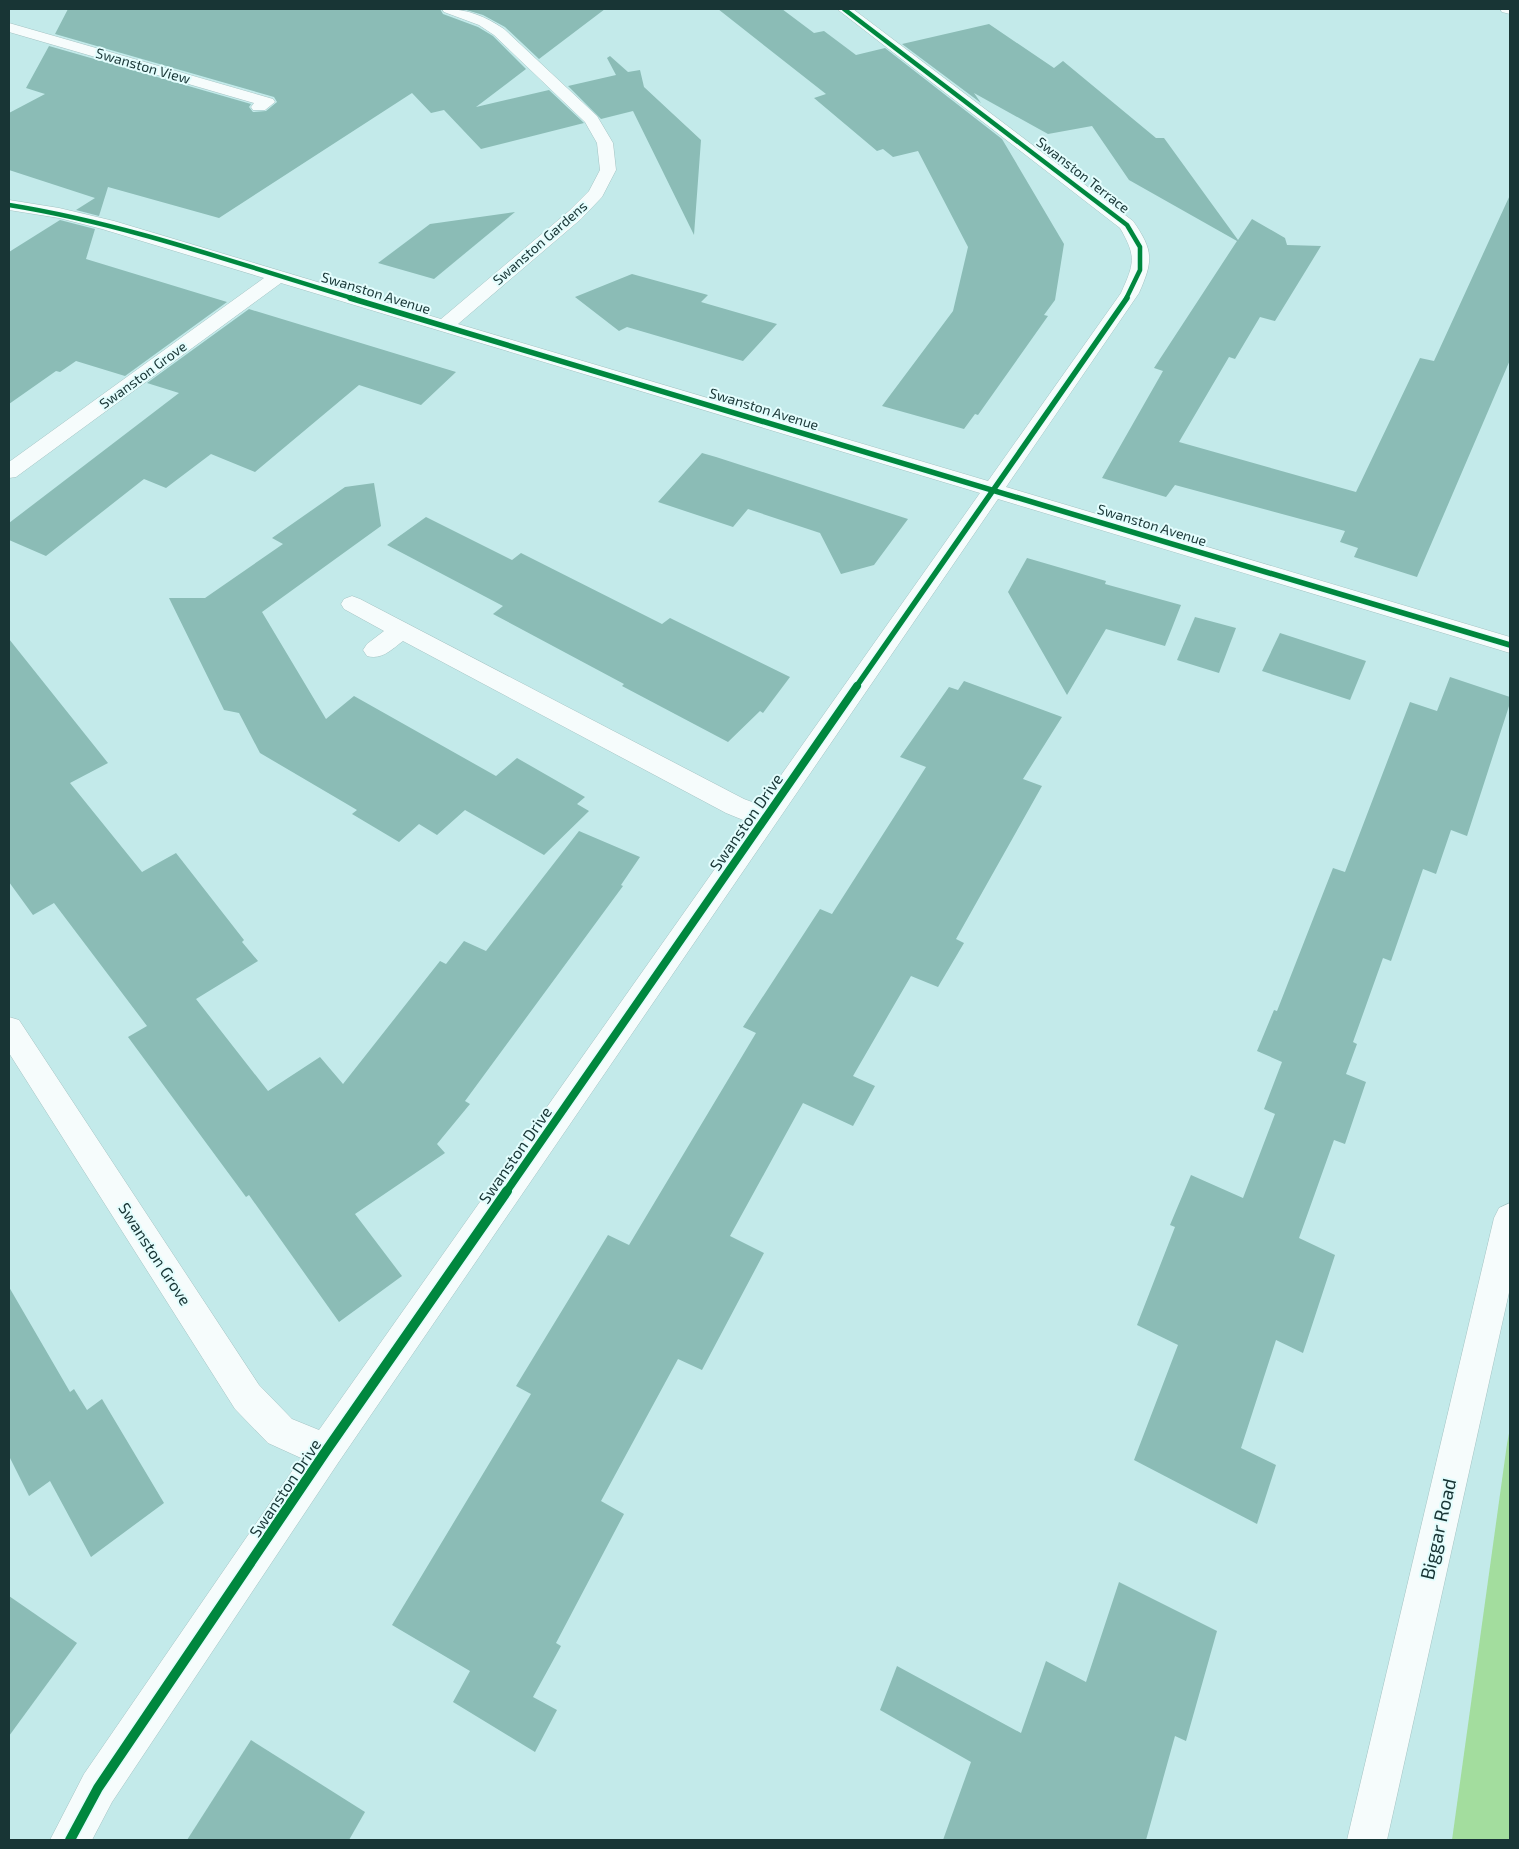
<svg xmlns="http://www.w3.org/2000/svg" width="1519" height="1849" viewBox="0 0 1519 1849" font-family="'Exo 2',sans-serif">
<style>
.forest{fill:#a3dd9e}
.building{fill:#8bbcb6}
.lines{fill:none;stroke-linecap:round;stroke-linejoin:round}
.street-casing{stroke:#a4c3c3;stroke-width:1}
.secondary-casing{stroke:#a4c3c3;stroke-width:1}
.primary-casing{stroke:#a4c3c3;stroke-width:1}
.street{fill:#f6fcfc;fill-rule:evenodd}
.secondary{fill:#f6fcfc;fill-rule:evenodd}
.primary{fill:#f6fcfc;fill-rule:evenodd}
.cycleway-far3-casing{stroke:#e3fdfd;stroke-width:6}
.cycleway-far2-casing{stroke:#e3fdfd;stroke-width:8}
.cycleway-far1-casing{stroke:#e3fdfd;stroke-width:11}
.cycleway-casing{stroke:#e3fdfd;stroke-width:13}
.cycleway-far3{stroke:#00873e;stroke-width:4.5}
.cycleway-far2{stroke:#00873e;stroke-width:5.5}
.cycleway-far1{stroke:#00873e;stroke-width:8}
.cycleway{stroke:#00873e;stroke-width:10}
.labels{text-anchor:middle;stroke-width:4;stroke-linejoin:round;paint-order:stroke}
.far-street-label{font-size:14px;fill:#183535;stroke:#e3fdfd}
.street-label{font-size:16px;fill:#183535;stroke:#e3fdfd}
.near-street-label{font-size:19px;fill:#183535;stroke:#e3fdfd}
</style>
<rect width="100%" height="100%" fill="#c3eaea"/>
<path class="forest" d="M 1510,1428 L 1510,1840 L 1452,1840 L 1507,1444 Z"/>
<g class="building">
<path d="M 68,9 L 440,9 L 443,14 L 478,27 L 493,36 L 526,69 L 476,107 L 549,90 L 584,123 L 481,149 L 444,110 L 431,113 L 412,93 L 219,218 L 108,187 L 99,216 L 76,210 L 95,198 L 9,170 L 9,113 L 45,94 L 26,88 L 49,46 L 251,104 L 249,107 L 253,112 L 266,111 L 277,102 L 274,97 L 55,34 Z"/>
<path d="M 463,9 L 605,9 L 539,59 L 505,27 L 483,15 Z"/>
<path d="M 718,9 L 782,9 L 814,33 L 824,31 L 856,55 L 885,48 L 1002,139 L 1064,244 L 1055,300 L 1044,315 L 1048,316 L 978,415 L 975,414 L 964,429 L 882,406 L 953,311 L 968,247 L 918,151 L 893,157 L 883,149 L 877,151 L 814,98 L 826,94 Z"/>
<path d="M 989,24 L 1054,68 L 1063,61 L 1156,138 L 1164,138 L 1238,240 L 1252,219 L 1285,238 L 1287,245 L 1321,246 L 1275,321 L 1260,317 L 1235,359 L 1229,357 L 1179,442 L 1356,492 L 1420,358 L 1434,361 L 1510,195 L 1510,360 L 1417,577 L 1354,557 L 1358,548 L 1340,542 L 1345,531 L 1175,485 L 1166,497 L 1102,478 L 1163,371 L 1154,368 L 1237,241 L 1129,180 L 1092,126 L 1048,134 L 974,93 L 981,103 L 902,44 Z"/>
<path d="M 610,56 L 628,72 L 640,70 L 644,87 L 701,140 L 694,235 L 633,111 L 601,119 L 568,86 L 616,75 L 607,58 Z"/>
<path d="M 515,212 L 434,279 L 378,263 L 430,224 Z"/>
<path d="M 60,220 L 95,229 L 86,259 L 227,302 L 125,376 L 76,361 L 60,372 L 56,371 L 9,404 L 9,252 Z"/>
<path d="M 632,274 L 708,295 L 701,302 L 777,324 L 743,361 L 627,327 L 619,331 L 575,297 Z"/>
<path d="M 249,309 L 456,372 L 421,405 L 359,385 L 255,472 L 211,454 L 166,488 L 144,479 L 46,556 L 9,540 L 9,523 L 179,393 L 147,383 Z"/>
<path d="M 702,453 L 716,457 L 908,519 L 874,565 L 841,574 L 820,533 L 748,509 L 733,527 L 658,502 Z"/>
<path d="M 374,483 L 381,526 L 262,612 L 326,719 L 354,696 L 496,776 L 517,758 L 585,797 L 577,804 L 589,811 L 544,855 L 465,810 L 437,835 L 419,824 L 399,842 L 352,814 L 357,810 L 260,753 L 239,713 L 224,710 L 169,598 L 205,598 L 283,544 L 272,538 L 345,487 Z"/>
<path d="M 426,517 L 512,560 L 521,553 L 662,624 L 670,618 L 790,677 L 763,713 L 760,711 L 728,742 L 622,686 L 624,684 L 493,614 L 503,606 L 387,545 Z"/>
<path d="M 1027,558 L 1106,581 L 1105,584 L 1181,605 L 1165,646 L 1106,629 L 1067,695 L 1008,592 Z"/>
<path d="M 1195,617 L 1236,628 L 1219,673 L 1177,660 Z"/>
<path d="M 1280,633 L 1366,661 L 1350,700 L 1262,671 Z"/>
<path d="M 9,639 L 108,763 L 70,783 L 142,872 L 176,853 L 244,940 L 242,942 L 258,961 L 196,999 L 268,1091 L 320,1057 L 343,1084 L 440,961 L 446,964 L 464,941 L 486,951 L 579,831 L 640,857 L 621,885 L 623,886 L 465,1101 L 470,1104 L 437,1144 L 445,1153 L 355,1214 L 402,1276 L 339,1322 L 249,1195 L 246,1197 L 128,1037 L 147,1026 L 54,903 L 33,915 L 9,882 Z"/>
<path d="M 1450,677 L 1510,697 L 1510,703 L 1467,836 L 1451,830 L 1436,874 L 1423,869 L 1391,961 L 1383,958 L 1353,1042 L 1357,1044 L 1346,1074 L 1366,1082 L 1345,1144 L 1334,1140 L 1299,1238 L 1335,1255 L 1303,1353 L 1276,1340 L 1241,1448 L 1276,1465 L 1257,1524 L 1134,1460 L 1178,1345 L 1137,1325 L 1175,1227 L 1170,1225 L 1191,1175 L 1243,1198 L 1275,1114 L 1264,1109 L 1282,1062 L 1257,1051 L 1274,1010 L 1277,1011 L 1333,868 L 1345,872 L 1410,702 L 1437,711 Z"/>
<path d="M 964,681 L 1062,717 L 1023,779 L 1042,786 L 956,939 L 964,943 L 938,987 L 911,976 L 853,1076 L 875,1086 L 853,1126 L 803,1103 L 730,1236 L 764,1253 L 702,1370 L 678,1359 L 601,1501 L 624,1514 L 556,1643 L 561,1646 L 533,1697 L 557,1710 L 535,1752 L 453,1702 L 470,1671 L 392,1625 L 531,1394 L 516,1386 L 608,1235 L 629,1245 L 756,1033 L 743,1027 L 820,909 L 832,914 L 926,767 L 900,757 L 949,687 L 958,690 Z"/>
<path d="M 9,1287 L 70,1392 L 74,1389 L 87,1410 L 102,1399 L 164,1503 L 91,1557 L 50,1481 L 29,1496 L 9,1456 Z"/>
<path d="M 1119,1582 L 1217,1631 L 1186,1741 L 1175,1736 L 1146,1840 L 943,1840 L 971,1762 L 880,1710 L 897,1666 L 1021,1733 L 1046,1661 L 1086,1682 Z"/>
<path d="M 9,1596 L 77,1643 L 9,1736 Z"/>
<path d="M 251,1740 L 365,1812 L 349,1840 L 187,1840 Z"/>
</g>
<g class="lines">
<g class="street-casing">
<g id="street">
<path d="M 442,9 C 465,8 485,16 504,29 L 597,116 L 613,143 L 616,170 L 602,197 L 581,219 L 458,324 L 988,481 L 1121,293 C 1134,264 1137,257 1120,228 L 837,9 L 853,9 L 1133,221 C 1154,251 1153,261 1139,293 L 1006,487 L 1510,637 L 1510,653 L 998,499 L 338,1463 L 112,1802 L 92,1840 L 50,1840 L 84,1774 L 301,1458 L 268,1443 L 235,1409 L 9,1053 L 9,1017 L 19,1020 L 259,1385 L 292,1419 L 319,1430 L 748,822 L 726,813 L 403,641 C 391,650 382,660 367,656 L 363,650 L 367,644 L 384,631 L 344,609 L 341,604 L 344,599 L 352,596 L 360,599 L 744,799 L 760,805 L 980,493 L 281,283 L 16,477 L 9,478 L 9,462 L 264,278 L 102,229 L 59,218 L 9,210 L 9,200 L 59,208 L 114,221 L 441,319 L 569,211 L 589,191 L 600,170 L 597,143 L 585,122 L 494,35 L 479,25 L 444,12 Z"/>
<path d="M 9,23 L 273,99 L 275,102 L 265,110 L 253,110 L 251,107 L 254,103 L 9,32 Z"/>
</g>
</g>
<g class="secondary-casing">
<path id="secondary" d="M 1500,9 L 1510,9 L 1510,14 L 1502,12 Z"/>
</g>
<g class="primary-casing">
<path id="primary" d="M 1510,1203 L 1510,1288 L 1387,1840 L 1347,1840 L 1494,1218 L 1499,1208 Z"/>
</g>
<use href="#street" class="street"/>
<use href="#secondary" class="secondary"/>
<use href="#primary" class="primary"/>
<g class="cycleway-far3-casing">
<g id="cycleway-far3">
<path d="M 844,9 L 1127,225 L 1140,247 L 1140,270 L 1126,299"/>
<path d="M 9,205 C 127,224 241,265 355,299"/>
</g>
</g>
<g class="cycleway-far2-casing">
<g id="cycleway-far2">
<path d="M 350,298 L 1510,645"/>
<path d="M 856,687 L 1127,298"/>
</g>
</g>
<g class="cycleway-far1-casing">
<path id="cycleway-far1" d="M 506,1192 L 857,686"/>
</g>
<g class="cycleway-casing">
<path id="cycleway" d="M 70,1840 L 98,1788 L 326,1451 L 507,1191"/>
</g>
<use href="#cycleway-far3" class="cycleway-far3"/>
<use href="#cycleway-far2" class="cycleway-far2"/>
<use href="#cycleway-far1" class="cycleway-far1"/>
<use href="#cycleway" class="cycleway"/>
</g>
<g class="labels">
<g class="far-street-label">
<text transform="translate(143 66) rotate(16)" y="5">Swanston View</text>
<text transform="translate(1083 175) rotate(38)" y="5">Swanston Terrace</text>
<text transform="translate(540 243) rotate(-41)" y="5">Swanston Gardens</text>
<text transform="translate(376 293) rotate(17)" y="5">Swanston Avenue</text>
<text transform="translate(143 375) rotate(-36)" y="5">Swanston Grove</text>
<text transform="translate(764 409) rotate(17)" y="5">Swanston Avenue</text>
<text transform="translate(1152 525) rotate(17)" y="5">Swanston Avenue</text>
</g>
<g class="street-label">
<text transform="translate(746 822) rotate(-55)" y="6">Swanston Drive</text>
<text transform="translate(515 1155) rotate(-55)" y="6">Swanston Drive</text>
<text transform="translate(155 1254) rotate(57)" y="6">Swanston Grove</text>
<text transform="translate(285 1488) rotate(-56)" y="6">Swanston Drive</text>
</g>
<g class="near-street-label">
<text transform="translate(1438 1529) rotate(-77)" y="7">Biggar Road</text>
</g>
</g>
<rect width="1519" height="1849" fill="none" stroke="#183535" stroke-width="20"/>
</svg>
